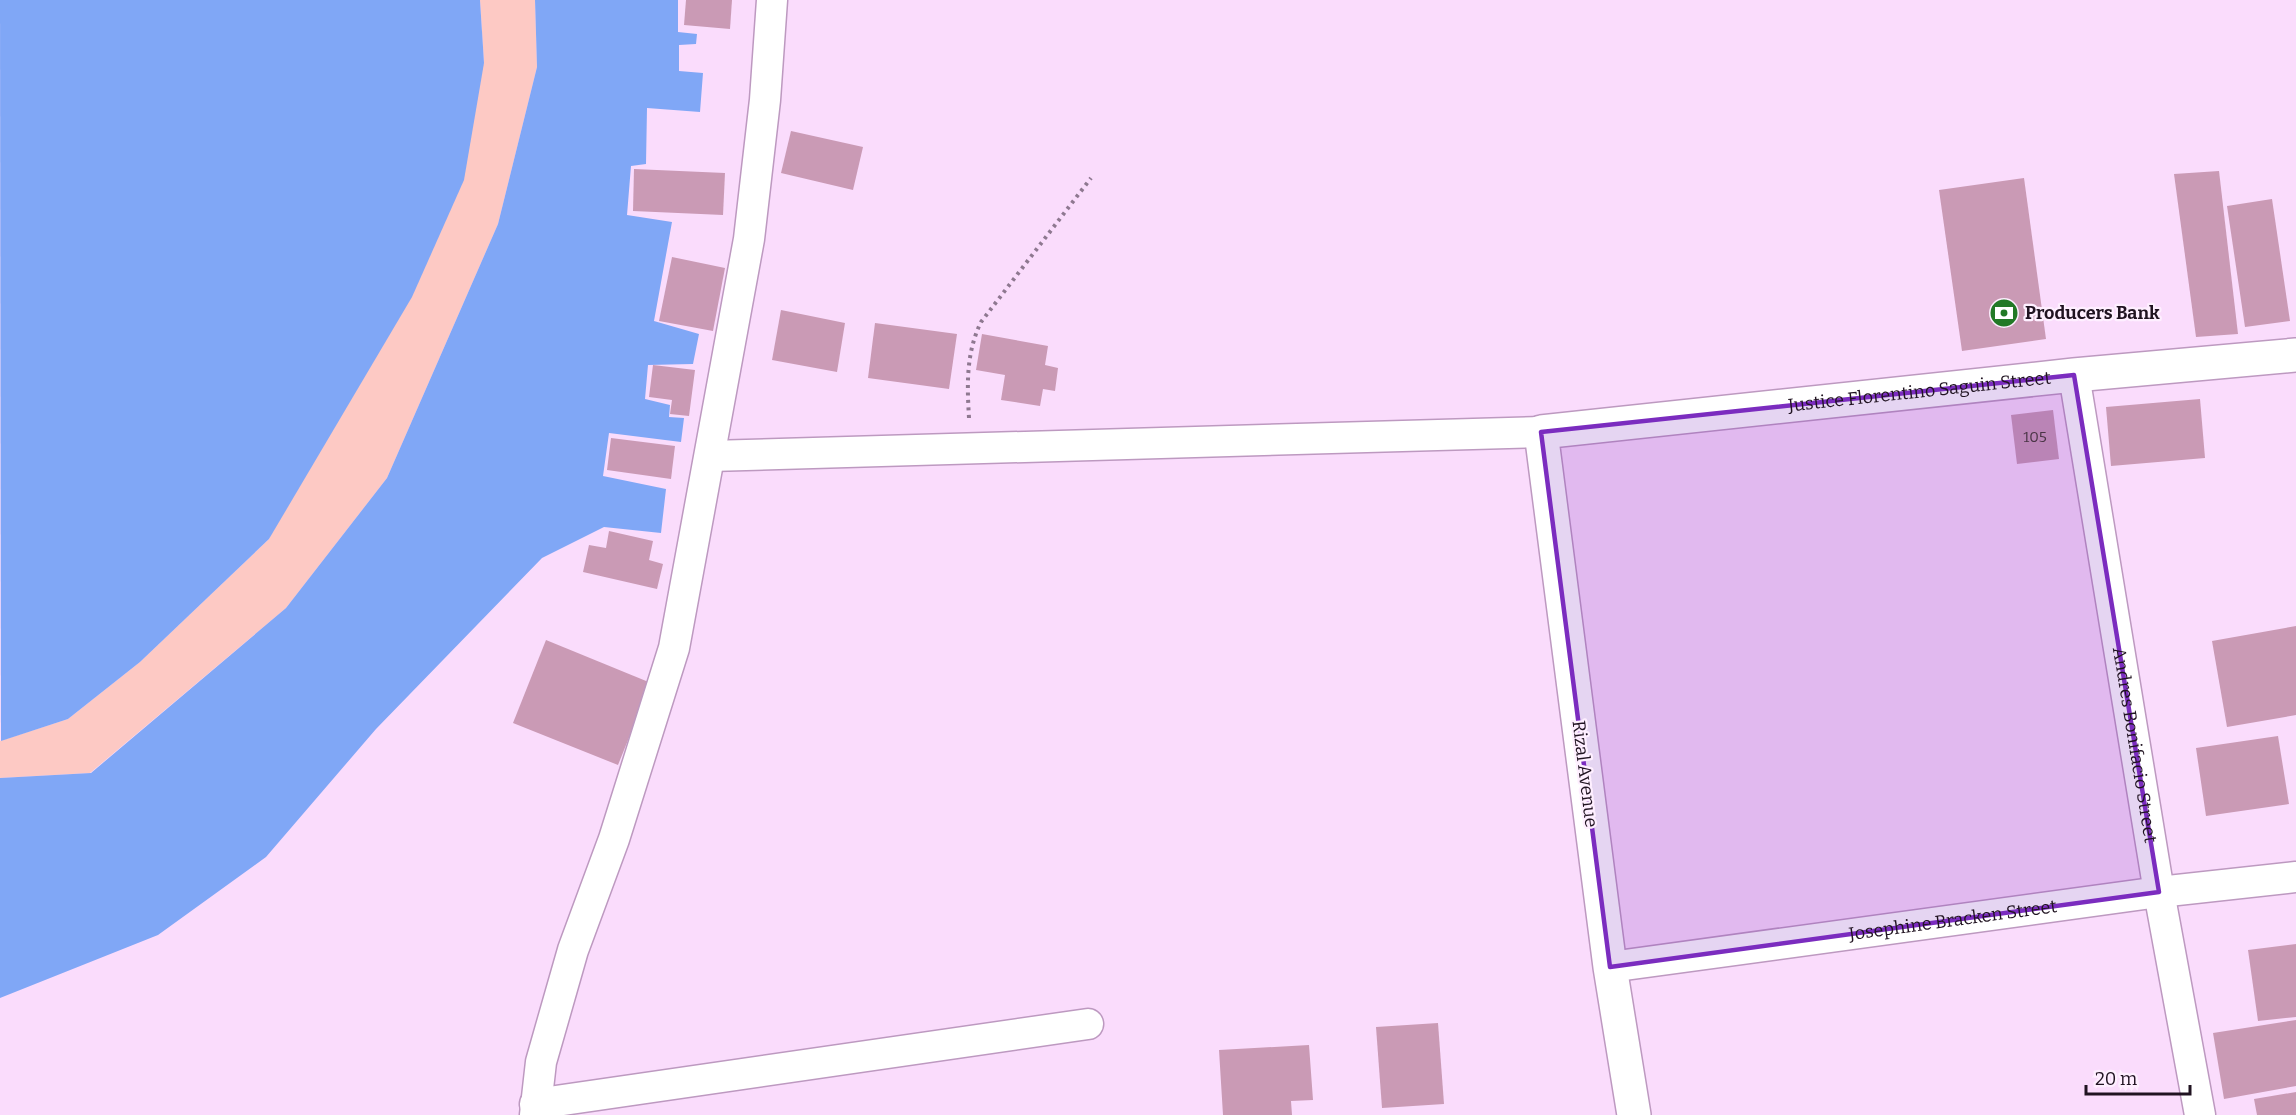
<svg xmlns="http://www.w3.org/2000/svg" width="2296" height="1115" viewBox="0 0 2296 1115" font-family="Bitter,serif">
<style>
.green{fill:#fdc9c4}
.water{fill:#80a7f6}
.building{fill:#ca9ab5}
.lines{fill:none;stroke-linecap:round;stroke-linejoin:round}
.street-casing{stroke:#bd99c0;stroke-width:33}
.secondary-casing{stroke:#bd99c0;stroke-width:36}
.path{stroke:#8e7890;stroke-width:4;stroke-dasharray:3 4.5;stroke-linecap:butt}
.street{stroke:#fff;stroke-width:30}
.secondary{stroke:#fff;stroke-width:33}
.marked{fill:#7b2cbf;fill-opacity:0.2;stroke:#7b2cbf;stroke-width:4.5;stroke-linejoin:round}
.labels{text-anchor:middle;stroke-width:4.5;stroke-linejoin:round;paint-order:stroke}
.number-label{font-size:15px;fill:#4a3546}
.poi-label{font-size:18px;font-weight:bold;fill:#201321;stroke:#feefff;text-anchor:start}
.street-label{font-size:18px;fill:#201321;stroke:#feefff}
</style>
<rect width="100%" height="100%" fill="#fadcfc"/>
<path class="green" d="M 480,0 L 535,0 L 537,67 L 498,224 L 387,478 L 286,608 L 90,773 L 0,778 L 0,741 L 68,719 L 140,662 L 269,539 L 484,63 Z"/>
<g class="water">
<path d="M 0,0 L 480,0 L 484,63 L 464,180 L 412,297 L 269,539 L 140,662 L 68,719 L 1,741 Z"/>
<path d="M 535,0 L 678,0 L 678,32 L 697,34 L 696,44 L 679,45 L 679,71 L 703,73 L 700,112 L 647,108 L 646,164 L 631,166 L 627,215 L 672,222 L 654,321 L 699,334 L 693,364 L 648,365 L 645,399 L 670,405 L 669,417 L 684,418 L 681,442 L 609,433 L 603,476 L 666,489 L 661,533 L 604,527 L 542,558 L 376,729 L 266,857 L 158,935 L 0,998 L 0,778 L 91,773 L 286,608 L 387,478 L 498,224 L 537,67 Z"/>
</g>
<g class="building">
<path d="M 686,0 L 732,0 L 730,29 L 684,25 Z"/>
<path d="M 791,131 L 863,147 L 853,190 L 781,173 Z"/>
<path d="M 634,169 L 725,173 L 723,215 L 633,211 Z"/>
<path d="M 2219,171 L 2238,334 L 2196,337 L 2174,174 Z"/>
<path d="M 2024,178 L 2046,339 L 1962,351 L 1939,190 Z"/>
<path d="M 2272,199 L 2290,321 L 2245,327 L 2227,206 Z"/>
<path d="M 672,257 L 725,268 L 713,331 L 659,321 Z"/>
<path d="M 781,310 L 845,323 L 837,372 L 772,360 Z"/>
<path d="M 875,323 L 957,334 L 949,389 L 868,378 Z"/>
<path d="M 982,334 L 1048,346 L 1045,365 L 1058,368 L 1055,391 L 1043,389 L 1040,406 L 1001,400 L 1005,375 L 976,370 Z"/>
<path d="M 653,365 L 695,370 L 689,416 L 670,414 L 672,400 L 649,397 Z"/>
<path d="M 2200,399 L 2205,458 L 2111,466 L 2106,407 Z"/>
<path d="M 2053,410 L 2059,459 L 2017,464 L 2011,415 Z"/>
<path d="M 611,438 L 675,446 L 671,479 L 607,470 Z"/>
<path d="M 609,531 L 653,541 L 649,560 L 663,564 L 657,589 L 583,572 L 589,545 L 606,548 Z"/>
<path d="M 2296,626 L 2296,715 L 2227,727 L 2212,641 Z"/>
<path d="M 546,640 L 651,683 L 618,765 L 513,723 Z"/>
<path d="M 2278,736 L 2289,804 L 2206,816 L 2196,748 Z"/>
<path d="M 2296,944 L 2296,1017 L 2258,1021 L 2248,950 Z"/>
<path d="M 2296,1020 L 2296,1086 L 2224,1099 L 2213,1033 Z"/>
<path d="M 1438,1023 L 1444,1104 L 1382,1108 L 1376,1027 Z"/>
<path d="M 1309,1045 L 1313,1100 L 1291,1101 L 1292,1115 L 1223,1115 L 1219,1050 Z"/>
<path d="M 2296,1092 L 2296,1115 L 2257,1115 L 2254,1099 Z"/>
</g>
<g class="lines">
<g class="street-casing">
<g id="street">
<path id="s1" d="M 2074,375 L 2159,892 L 2200,1115"/>
<path d="M 710,456 L 1541,432"/>
<path id="s2" d="M 1610,967 L 2159,892 L 2296,877"/>
<path d="M 535,1104 L 1088,1024"/>
<path d="M 535,1115 L 541,1062 L 573,950 L 614,839 L 674,648 L 749,239 L 765,100 L 772,0"/>
</g>
</g>
<g class="secondary-casing">
<g id="secondary">
<path id="s3" d="M 1634,1115 L 1610,967 L 1541,432 L 2074,375 L 2296,355"/>
</g>
</g>
<path class="path" d="M 969,418 C 967,384 966,353 981,322 L 1091,178"/>
<use href="#street" class="street"/>
<use href="#secondary" class="secondary"/>
</g>
<path class="marked" d="M 2074,375 L 2159,892 L 1610,967 L 1541,432 Z"/>
<defs>
<g id="bank-disc" transform="scale(1.5)"><circle r="9.5" fill="#227926" stroke="#feefff"/><path d="M-6-4H6V4H-6ZM0-2.3a2.3 2.3 0 1 0 0 4.6a2.3 2.3 0 1 0 0-4.6Z" fill="#fff"/></g>
</defs>
<g fill-rule="evenodd">
<use href="#bank-disc" x="2004" y="313"/>
</g>
<g class="labels">
<g class="number-label">
<text x="2035" y="442">105</text>
</g>
<g class="poi-label">
<text x="2025" y="319">Producers Bank</text>
</g>
<g class="street-label">
<text dy="6" stroke="none"><textPath href="#s3" startOffset="1070">Justice Florentino Saguin Street</textPath></text>
<text dy="6" stroke="none"><textPath href="#s1" startOffset="375">Andres Bonifacio Street</textPath></text>
<text transform="translate(1585 774) rotate(83)" y="6">Rizal Avenue</text>
<text dy="6" stroke="none"><textPath href="#s2" startOffset="346">Josephine Bracken Street</textPath></text>
</g>
</g>
<path d="M2086 1085v9h104v-9" fill="none" stroke="#201321" stroke-width="3"/>
<text x="2095" y="1085" font-size="18" fill="#201321" stroke="#feefff" stroke-width="4.5" paint-order="stroke">20 m</text>
</svg>
